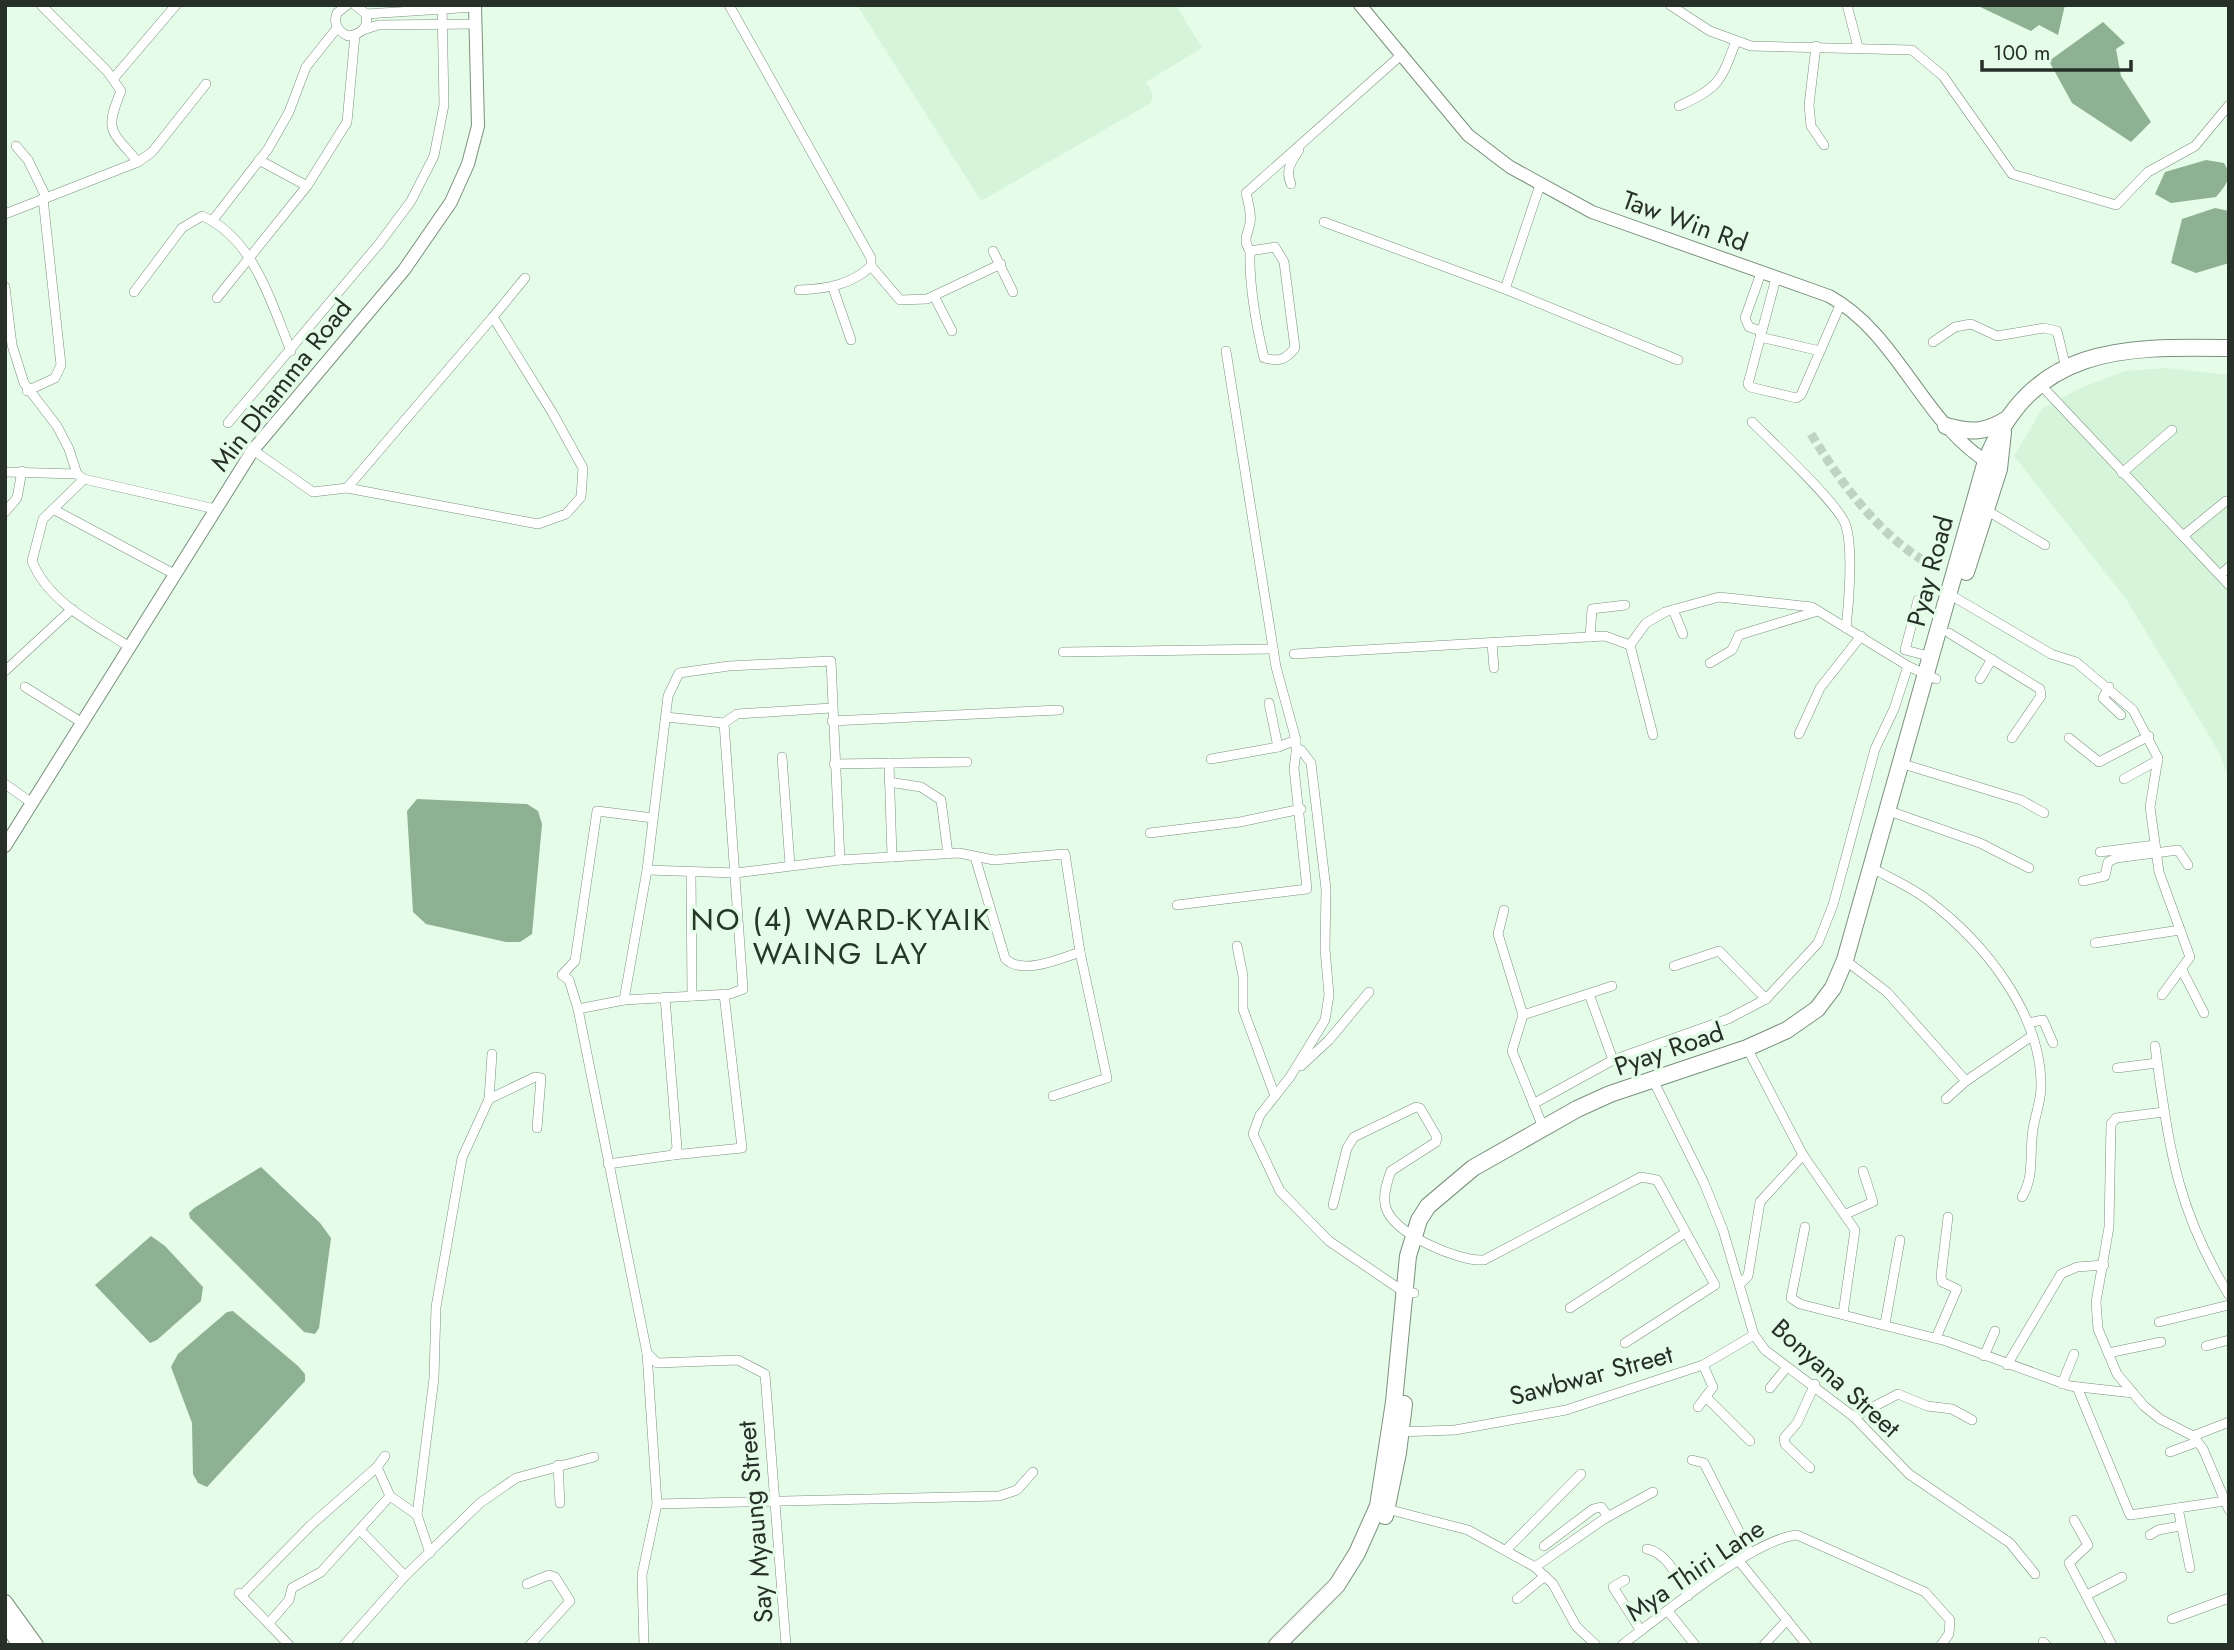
<svg xmlns="http://www.w3.org/2000/svg" width="2234" height="1650" viewBox="0 0 2234 1650" font-family="Jost,sans-serif">
<style>
.built{fill:#d6f4da}
.water{fill:#8eb093}
.lines{fill:none;stroke-linecap:round;stroke-linejoin:round}
.street-tunnel{stroke:#bfd3c2;stroke-width:9;stroke-dasharray:9 4.5;stroke-linecap:butt}
.street-casing{stroke:#7b907d;stroke-width:10}
.secondary-casing{stroke:#7b907d;stroke-width:14}
.primary-casing{stroke:#7b907d;stroke-width:16}
.highway-casing{stroke:#7b907d;stroke-width:18}
.street{stroke:#fff;stroke-width:9}
.secondary{stroke:#fff;stroke-width:12}
.primary{stroke:#fff;stroke-width:14}
.highway{stroke:#fff;stroke-width:16}
.labels{text-anchor:middle;stroke-width:7;stroke-linejoin:round;paint-order:stroke}
.street-label{font-size:26px;fill:#262f28;stroke:#e5fce8}
.quarter-label{font-size:30px;letter-spacing:2px;fill:#253828;stroke:#e5fce8}
</style>
<rect width="100%" height="100%" fill="#e5fce8"/>
<g class="built">
<path d="M 857,5 L 1176,5 L 1202,48 L 1146,82 L 1153,95 L 1151,103 L 981,201 Z"/>
<path d="M 2166,368 L 2229,375 L 2229,779 L 2219,752 L 2126,599 L 2014,456 L 2042,409 L 2078,389 L 2125,371 Z"/>
</g>
<g class="water">
<path d="M 1976,5 L 2065,5 L 2058,35 L 2039,25 L 2031,31 Z"/>
<path d="M 2103,22 L 2125,43 L 2116,49 L 2121,76 L 2151,122 L 2131,142 L 2072,103 L 2049,61 Z"/>
<path d="M 2206,160 L 2224,163 C 2233,178 2226,185 2216,197 L 2171,203 L 2155,194 L 2165,172 Z"/>
<path d="M 2215,208 L 2229,211 L 2229,263 L 2196,273 L 2171,263 L 2182,219 Z"/>
<path d="M 417,799 L 527,804 L 538,811 L 542,824 L 532,934 L 520,942 L 506,942 L 426,924 L 413,912 L 407,811 Z"/>
<path d="M 261,1167 L 320,1223 L 331,1238 L 319,1328 L 315,1334 L 304,1332 L 190,1218 L 189,1213 L 194,1208 Z"/>
<path d="M 151,1236 L 165,1246 L 203,1287 L 201,1301 L 157,1340 L 150,1343 L 95,1285 Z"/>
<path d="M 233,1311 L 298,1366 L 305,1374 L 305,1381 L 207,1487 L 198,1483 L 193,1474 L 192,1423 L 171,1367 L 178,1354 L 227,1312 Z"/>
</g>
<g class="lines">
<path class="street-tunnel" d="M 1811,434 C 1843,486 1880,537 1934,567"/>
<g class="street-casing">
<g id="street">
<path d="M 41,5 L 107,71 L 121,91 C 104,132 111,130 138,162"/>
<path d="M 347,5 L 337,13 C 333,24 338,31 348,36 C 361,34 369,28 366,14 L 355,5"/>
<path d="M 729,5 L 871,258 L 871,266 C 852,285 825,289 799,290"/>
<path d="M 1670,5 L 1710,31 L 1751,46 L 1912,50 L 1943,76 L 2012,174 L 2116,205 L 2148,172 L 2195,146 L 2229,105"/>
<path d="M 1847,5 L 1858,47"/>
<path d="M 366,14 L 475,7"/>
<path d="M 363,30 L 378,25 L 476,24"/>
<path d="M 1816,46 L 1809,105 L 1811,126 L 1824,145"/>
<path d="M 113,79 L 176,5"/>
<path d="M 1679,106 C 1719,88 1721,81 1736,41"/>
<path d="M 16,146 L 28,160 L 46,197"/>
<path d="M 259,160 L 307,186"/>
<path d="M 1291,184 C 1285,170 1291,162 1299,150"/>
<path d="M 5,214 L 138,162 L 152,152 L 206,84"/>
<path d="M 213,220 L 268,149 L 289,112 L 306,67 L 337,28"/>
<path d="M 1324,222 L 1505,289 L 1678,360"/>
<path d="M 993,251 L 1013,292"/>
<path d="M 1250,251 C 1249,286 1256,324 1264,358 C 1279,362 1285,360 1295,348 L 1284,262 L 1275,247 L 1250,251 C 1242,239 1248,235 1250,223 C 1252,214 1248,202 1246,193 L 1400,56"/>
<path d="M 871,266 L 900,300 L 927,299 L 1001,264"/>
<path d="M 1761,273 L 1745,318 L 1749,327 L 1761,331"/>
<path d="M 1776,278 L 1748,384 L 1750,387 L 1796,398 L 1801,395 L 1841,303"/>
<path d="M 5,287 L 12,345 L 24,383 L 57,426 L 69,449 L 77,474"/>
<path d="M 833,288 L 851,340"/>
<path d="M 1505,289 L 1540,185"/>
<path d="M 134,292 L 182,228 L 202,216 C 254,238 271,303 291,351"/>
<path d="M 934,296 L 952,331"/>
<path d="M 217,298 L 307,186 L 347,122 L 355,35"/>
<path d="M 1760,337 L 1820,351"/>
<path d="M 1933,342 L 1955,327 L 1971,324 L 1997,336 L 2044,328 L 2057,331 L 2066,368"/>
<path d="M 1226,351 L 1276,667 L 1296,740 L 1296,753 L 1301,750 L 1311,763 L 1326,889 L 1325,949 L 1329,995 L 1325,1020 L 1290,1077 L 1260,1115 L 1253,1134 L 1280,1191 L 1329,1241 L 1404,1292 L 1414,1293"/>
<path d="M 2040,384 L 2229,585"/>
<path d="M 27,391 L 55,378 L 61,365 L 43,198"/>
<path d="M 1752,422 C 1771,441 1840,505 1846,526 C 1853,549 1849,603 1846,628"/>
<path d="M 228,423 L 379,244 L 411,201 L 434,156 L 444,105 L 442,5"/>
<path d="M 253,450 L 313,492 L 347,488 L 538,524 L 566,514 L 581,497 L 583,468 L 552,412 L 493,317 L 525,278"/>
<path d="M 5,472 L 77,474 L 84,479 L 215,509"/>
<path d="M 2122,473 L 2172,430"/>
<path d="M 84,479 L 43,519 L 32,561 C 48,602 95,625 130,647"/>
<path d="M 347,488 L 493,317"/>
<path d="M 53,509 L 174,574"/>
<path d="M 1986,510 L 2045,545"/>
<path d="M 5,512 L 17,498 L 22,471"/>
<path d="M 2183,536 L 2226,501"/>
<path d="M 2220,575 L 2229,567"/>
<path d="M 1949,594 L 2051,654 L 2076,662 L 2133,710 L 2158,758 L 2150,807 L 2159,872 L 2190,957 L 2162,995"/>
<path d="M 1918,600 L 1905,650 L 1932,657"/>
<path d="M 1673,610 L 1683,634"/>
<path d="M 1949,633 L 2040,689 L 2041,696 L 2012,738"/>
<path d="M 1590,637 L 1592,609 L 1625,605"/>
<path d="M 1492,643 L 1494,668"/>
<path d="M 1063,652 L 1273,649"/>
<path d="M 1294,654 L 1605,636 L 1630,645"/>
<path d="M 1710,663 L 1732,650 L 1739,635 L 1818,611"/>
<path d="M 5,671 L 72,609"/>
<path d="M 1980,679 L 1992,659"/>
<path d="M 25,687 L 81,722"/>
<path d="M 2109,687 L 2103,698 L 2121,715"/>
<path d="M 1269,703 L 1278,747"/>
<path d="M 666,717 L 724,723"/>
<path d="M 832,721 L 1059,710"/>
<path d="M 1799,734 L 1820,688 L 1861,636"/>
<path d="M 1653,735 L 1630,645 L 1646,623 L 1665,612 L 1719,597 L 1812,607 L 1908,666 L 1936,679"/>
<path d="M 2069,738 L 2099,762 L 2149,736"/>
<path d="M 782,757 L 790,865"/>
<path d="M 1211,759 L 1278,747 L 1296,740"/>
<path d="M 889,763 L 892,857"/>
<path d="M 834,764 L 967,762"/>
<path d="M 1903,764 L 2021,800 L 2044,813"/>
<path d="M 2124,779 L 2158,760"/>
<path d="M 889,782 L 921,787 L 941,800 L 948,854"/>
<path d="M 5,784 L 32,803"/>
<path d="M 1889,811 L 1980,843 L 2029,868"/>
<path d="M 653,818 L 597,811 L 575,961 L 562,975 L 569,980 L 578,1009 L 647,1353 L 657,1363 L 738,1360 L 765,1374 L 786,1645"/>
<path d="M 1150,833 L 1240,822 L 1301,809"/>
<path d="M 2100,852 L 2155,845"/>
<path d="M 1872,868 C 1890,878 1911,887 1928,900 C 1984,942 2042,1014 2041,1087 C 2041,1101 2035,1116 2033,1129 C 2029,1154 2035,1175 2022,1197"/>
<path d="M 647,870 L 736,873 L 840,860 L 959,853 L 994,860 L 1065,854 L 1080,952 C 1060,959 1020,976 1005,958 L 975,857"/>
<path d="M 691,873 L 692,996"/>
<path d="M 2083,881 L 2105,876 L 2108,862 L 2116,858 L 2178,850 L 2188,865"/>
<path d="M 1177,905 L 1307,889 L 1294,768 L 1296,753"/>
<path d="M 1504,910 L 1498,934 L 1523,1015 L 1512,1051 L 1543,1127"/>
<path d="M 2095,943 L 2180,930"/>
<path d="M 1237,946 L 1243,976 L 1243,1009 L 1275,1096"/>
<path d="M 1845,960 L 1887,992 L 1966,1081"/>
<path d="M 1674,966 L 1719,951 L 1766,999"/>
<path d="M 2182,970 L 2204,1013"/>
<path d="M 1589,994 L 1613,1060"/>
<path d="M 624,1000 L 647,870 L 668,696 L 679,673 L 729,666 L 831,661 L 840,860"/>
<path d="M 578,1009 L 624,1000 L 730,994 L 743,989 L 724,723 L 737,714 L 831,708"/>
<path d="M 1523,1015 L 1612,986"/>
<path d="M 2028,1023 L 2043,1020 L 2053,1043"/>
<path d="M 2155,1046 C 2169,1145 2175,1207 2229,1295"/>
<path d="M 1747,1048 L 1803,1155 L 1855,1230 L 1843,1314"/>
<path d="M 1301,1066 L 1329,1040 L 1369,992"/>
<path d="M 2117,1068 L 2157,1063"/>
<path d="M 1653,1080 L 1704,1183 L 1723,1230 L 1754,1335 L 1765,1350 L 1854,1417 L 1909,1474 L 2010,1543 L 2035,1574"/>
<path d="M 1053,1096 L 1107,1078 L 1080,952"/>
<path d="M 489,1099 L 492,1054"/>
<path d="M 1946,1099 L 1966,1081 L 2032,1036"/>
<path d="M 1533,1104 L 1613,1060 L 1728,1019 L 1766,999 L 1818,943 L 1833,905 L 1875,749 L 1894,709 L 1908,666"/>
<path d="M 2164,1112 L 2116,1118 L 2111,1124 L 2109,1227 L 2096,1302 L 2098,1329 L 2117,1374 L 2144,1406 L 2160,1419 L 2193,1436 L 2203,1449 L 2229,1510"/>
<path d="M 673,1155 L 742,1148 L 724,994"/>
<path d="M 608,1164 L 673,1155 L 677,1148 L 665,997"/>
<path d="M 1333,1205 L 1347,1148 L 1354,1137 L 1416,1107 L 1420,1108 L 1437,1137 L 1436,1142 L 1391,1171 C 1387,1182 1382,1197 1386,1208 C 1394,1234 1459,1262 1484,1260 L 1641,1177 L 1657,1180 L 1715,1285 L 1625,1343"/>
<path d="M 1846,1214 L 1873,1202 L 1863,1171"/>
<path d="M 1805,1227 L 1791,1298 L 1800,1304 L 1946,1341 L 2070,1386 L 2133,1393"/>
<path d="M 1741,1283 L 1748,1276 L 1760,1202 L 1803,1155"/>
<path d="M 1570,1308 L 1685,1233"/>
<path d="M 2159,1322 L 2229,1305"/>
<path d="M 1885,1324 L 1900,1240"/>
<path d="M 1936,1338 L 1957,1289 L 1942,1282 L 1941,1276 L 1948,1217"/>
<path d="M 2206,1346 L 2229,1340"/>
<path d="M 2108,1353 L 2161,1342"/>
<path d="M 1984,1356 L 1995,1331"/>
<path d="M 2007,1365 L 2061,1274 L 2077,1267 L 2104,1265"/>
<path d="M 2062,1384 L 2074,1354"/>
<path d="M 2077,1387 L 2130,1515 L 2225,1501"/>
<path d="M 1770,1388 L 1787,1367"/>
<path d="M 1706,1397 L 1750,1441"/>
<path d="M 1698,1407 L 1713,1387 L 1703,1365"/>
<path d="M 1854,1417 L 1898,1394 L 1927,1406 L 1952,1409 L 1972,1420"/>
<path d="M 1397,1432 L 1455,1430 L 1566,1410 L 1703,1365 L 1754,1335"/>
<path d="M 2193,1436 L 2229,1422"/>
<path d="M 2170,1452 L 2197,1442"/>
<path d="M 385,1456 L 377,1467 L 390,1496 L 417,1515"/>
<path d="M 1692,1460 L 1704,1463 L 1750,1553"/>
<path d="M 558,1465 L 560,1503"/>
<path d="M 1810,1468 L 1785,1444 L 1784,1438 L 1797,1423 L 1815,1384"/>
<path d="M 657,1504 L 999,1496 L 1017,1490 L 1033,1472"/>
<path d="M 1383,1508 L 1468,1530 L 1535,1567 L 1553,1584 L 1576,1626 L 1596,1645"/>
<path d="M 2178,1508 L 2190,1568"/>
<path d="M 2074,1520 L 2088,1545 L 2069,1563 L 2112,1645"/>
<path d="M 360,1530 L 405,1576"/>
<path d="M 2150,1535 L 2158,1530 L 2180,1526"/>
<path d="M 1544,1546 L 1593,1509 L 1601,1507 L 1608,1516"/>
<path d="M 1507,1549 L 1581,1474"/>
<path d="M 1647,1549 C 1669,1554 1677,1578 1688,1596"/>
<path d="M 430,1553 L 417,1515 L 434,1378 L 436,1307 L 462,1158 L 489,1099 L 535,1077 L 541,1078 L 537,1128"/>
<path d="M 1739,1561 L 1807,1645"/>
<path d="M 1535,1567 L 1604,1519 L 1653,1492"/>
<path d="M 1625,1580 L 1613,1587 L 1641,1631"/>
<path d="M 527,1584 L 549,1575 L 555,1577 L 570,1601 L 530,1645"/>
<path d="M 239,1593 L 289,1645"/>
<path d="M 242,1595 L 310,1526 L 377,1467"/>
<path d="M 2087,1595 L 2122,1577"/>
<path d="M 1517,1599 L 1545,1576"/>
<path d="M 1668,1611 L 1695,1645"/>
<path d="M 2172,1619 L 2229,1598"/>
<path d="M 269,1623 L 289,1600 L 292,1588 L 321,1572 L 390,1496"/>
<path d="M 2043,1642 L 2046,1645"/>
<path d="M 344,1645 L 405,1576 L 480,1503 L 516,1478 L 594,1457"/>
<path d="M 644,1645 L 642,1575 L 657,1504 L 647,1353"/>
<path d="M 1622,1645 C 1661,1616 1753,1539 1797,1535 L 1925,1592 L 1950,1620 L 1949,1634 L 1941,1645"/>
<path d="M 1764,1645 L 1787,1620"/>
</g>
</g>
<g class="secondary-casing">
<g id="secondary">
<path d="M 1360,5 L 1468,135 L 1510,167 L 1592,212 L 1829,296 C 1899,334 1923,425 1992,465"/>
<path d="M 5,846 L 253,450 L 404,270 L 451,202 L 468,164 L 478,126 L 475,5"/>
</g>
</g>
<g class="primary-casing">
<g id="primary">
<path d="M 5,1602 L 36,1645"/>
<path d="M 5,1623 L 20,1645"/>
</g>
</g>
<g class="highway-casing">
<g id="highway">
<path d="M 1946,426 C 1971,433 1985,433 2007,419"/>
<path d="M 1966,572 L 1999,469 L 2003,432"/>
<path d="M 1385,1516 L 1398,1453 L 1404,1404"/>
<path d="M 1277,1645 L 1337,1585 L 1357,1553 L 1378,1506 L 1394,1402 L 1408,1256 L 1419,1220 L 1428,1206 L 1473,1168 L 1577,1109 L 1610,1094 L 1747,1048 L 1787,1030 L 1817,1009 L 1833,988 L 1845,960 L 1986,461 C 2032,346 2121,346 2229,348"/>
</g>
</g>
<use href="#street" class="street"/>
<use href="#secondary" class="secondary"/>
<use href="#primary" class="primary"/>
<use href="#highway" class="highway"/>
</g>
<g class="labels">
<g class="street-label">
<text transform="translate(1685 221) rotate(20)" y="9">Taw Win Rd</text>
<text transform="translate(281 385) rotate(-52)" y="9">Min Dhamma Road</text>
<text transform="translate(1930 571) rotate(-75)" y="9">Pyay Road</text>
<text transform="translate(1669 1049) rotate(-19)" y="9">Pyay Road</text>
<text transform="translate(1591 1375) rotate(-15)" y="9">Sawbwar Street</text>
<text transform="translate(1836 1378) rotate(42)" y="9">Bonyana Street</text>
<text transform="translate(755 1522) rotate(-95)" y="9">Say Myaung Street</text>
<text transform="translate(1695 1570) rotate(-34)" y="9">Mya Thiri Lane</text>
</g>
<g class="quarter-label">
<text x="841" y="930">NO (4) WARD-KYAIK<tspan x="841" dy="34">WAING LAY</tspan></text>
</g>
</g>
<rect width="2234" height="1650" fill="none" stroke="#262f28" stroke-width="14"/>
<path d="M1982 60v10h149v-10" fill="none" stroke="#262f28" stroke-width="3.5"/>
<text x="1993" y="60" font-size="21" fill="#262f28" stroke="#e5fce8" stroke-width="5" paint-order="stroke">100 m</text>
</svg>
